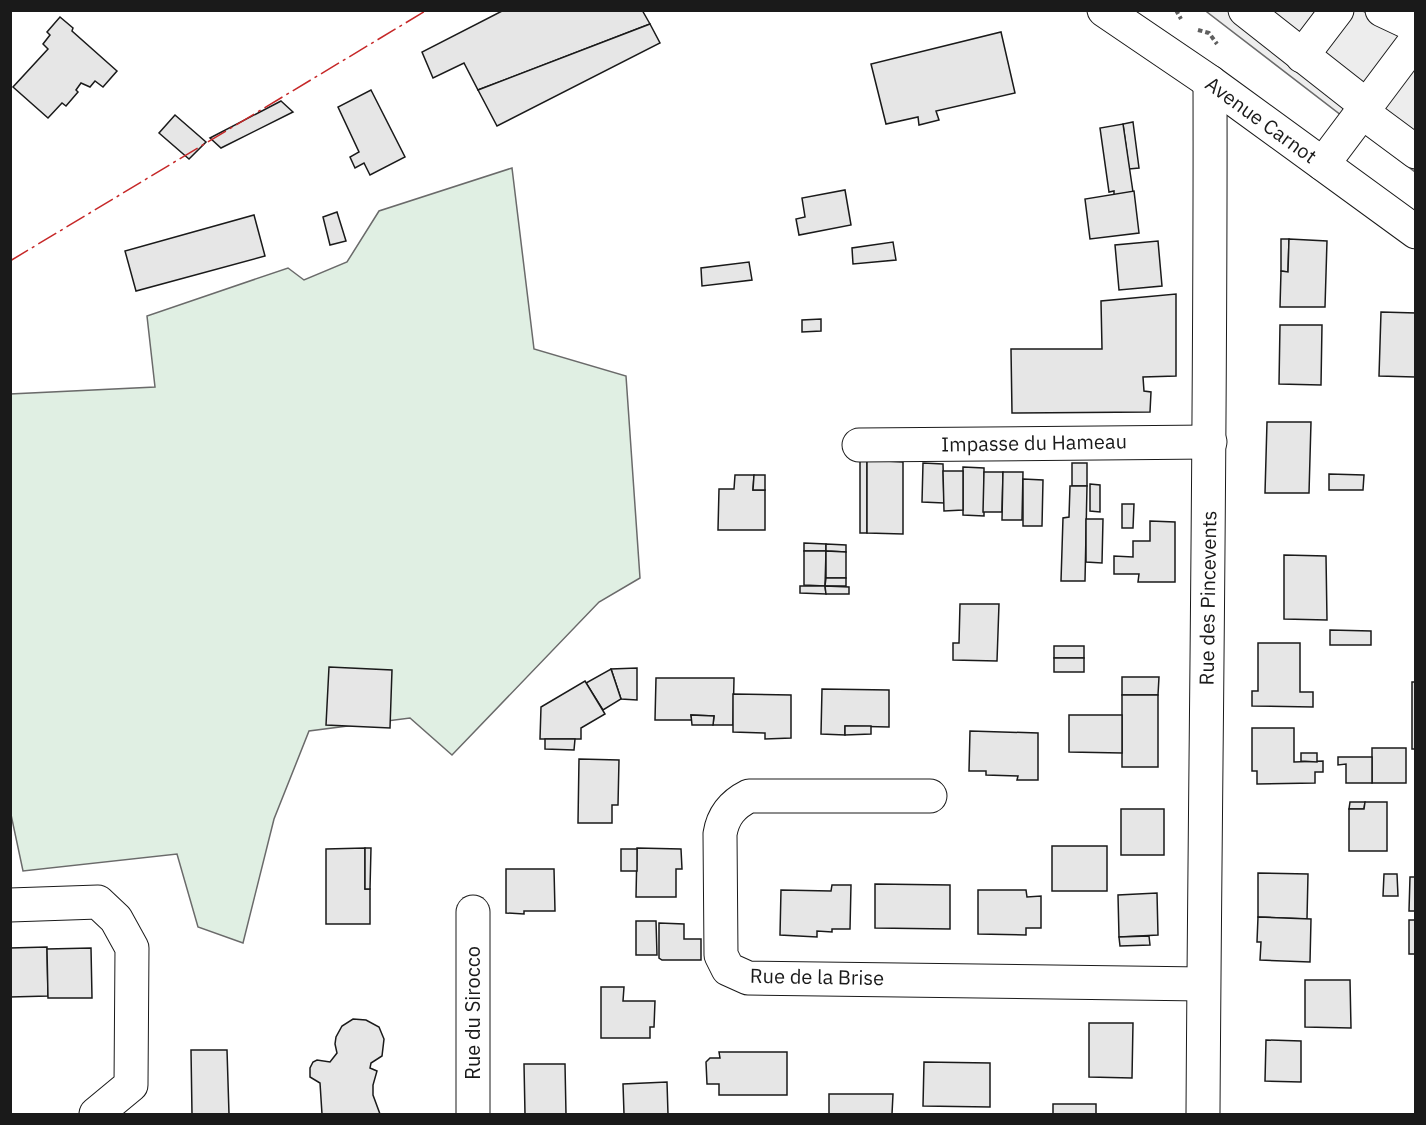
<svg xmlns="http://www.w3.org/2000/svg" width="1426" height="1125" viewBox="0 0 1426 1125" font-family="'IBM Plex Sans',sans-serif">
<style>
.green{fill:#e0efe3;stroke:#6a6a6a;stroke-width:1.5}
.parking{fill:#ededed;stroke:#6a6a6a;stroke-width:1.5}
.building{fill:#e6e6e6;stroke:#1a1a1a;stroke-width:1.5}
.lines{fill:none;stroke-linecap:round;stroke-linejoin:round}
.minor-casing{stroke:#1a1a1a;stroke-width:35}
.major-casing{stroke:#1a1a1a;stroke-width:35}
.path{stroke:#5f5f5f;stroke-width:4;stroke-dasharray:4.5 3;stroke-linecap:butt}
.minor{stroke:#fff;stroke-width:33}
.major{stroke:#fff;stroke-width:33}
.power{stroke:#c62828;stroke-width:1.5;stroke-dasharray:21 4.5 3 4.5;stroke-linecap:butt}
.labels{text-anchor:middle;stroke-width:4.5;stroke-linejoin:round;paint-order:stroke}
.street-label{font-size:20px;fill:#1a1a1a;stroke:#fff}
</style>
<rect width="100%" height="100%" fill="#fff"/>
<path class="green" d="M 512,168 L 534,349 L 626,376 L 640,578 L 599,602 L 452,755 L 410,718 L 309,731 L 274,819 L 243,943 L 198,927 L 177,854 L 23,871 L 10,810 L 10,394 L 155,387 L 147,316 L 288,268 L 304,280 L 347,262 L 379,211 Z"/>
<path class="parking" d="M 1208,10 L 1363,11 L 1415,37 L 1415,172 L 1207,12 Z"/>
<g class="building">
<path d="M 504,10 L 642,10 L 650,24 L 478,90 L 464,63 L 433,78 L 422,52 Z"/>
<path d="M 60,17 L 73,28 L 72,31 L 117,71 L 103,87 L 95,81 L 90,87 L 81,83 L 76,90 L 78,92 L 66,106 L 62,103 L 48,118 L 13,87 L 48,49 L 43,44 L 50,35 L 47,32 Z"/>
<path d="M 650,24 L 660,43 L 497,126 L 478,90 Z"/>
<path d="M 1001,32 L 1015,93 L 936,111 L 939,120 L 919,125 L 918,117 L 886,124 L 871,64 Z"/>
<path d="M 371,90 L 405,157 L 370,175 L 364,163 L 355,168 L 350,157 L 359,152 L 338,107 Z"/>
<path d="M 281,101 L 293,112 L 221,148 L 210,138 Z"/>
<path d="M 175,115 L 206,142 L 189,159 L 159,133 Z"/>
<path d="M 1133,122 L 1139,168 L 1129,169 L 1123,124 Z"/>
<path d="M 1123,124 L 1133,192 L 1114,195 L 1114,191 L 1109,192 L 1100,128 Z"/>
<path d="M 845,190 L 851,225 L 799,235 L 796,219 L 805,217 L 802,198 Z"/>
<path d="M 1134,191 L 1139,233 L 1090,239 L 1085,199 Z"/>
<path d="M 337,212 L 346,241 L 330,245 L 323,217 Z"/>
<path d="M 254,215 L 265,256 L 136,291 L 125,251 Z"/>
<path d="M 1281,239 L 1289,239 L 1288,272 L 1281,271 Z"/>
<path d="M 1289,239 L 1327,241 L 1325,307 L 1280,307 L 1281,271 L 1288,272 Z"/>
<path d="M 1158,241 L 1162,286 L 1119,290 L 1115,245 Z"/>
<path d="M 893,242 L 896,260 L 853,264 L 852,248 Z"/>
<path d="M 749,262 L 752,280 L 702,286 L 701,268 Z"/>
<path d="M 1176,294 L 1176,376 L 1143,377 L 1144,391 L 1151,392 L 1150,412 L 1012,413 L 1011,349 L 1102,349 L 1101,301 Z"/>
<path d="M 1381,312 L 1416,313 L 1415,377 L 1379,376 Z"/>
<path d="M 821,319 L 821,331 L 802,332 L 802,320 Z"/>
<path d="M 1280,325 L 1322,325 L 1321,385 L 1279,384 Z"/>
<path d="M 1267,422 L 1311,422 L 1309,493 L 1265,493 Z"/>
<rect x="860" y="460" width="7" height="73"/>
<path d="M 867,460 L 903,462 L 903,534 L 867,533 Z"/>
<path d="M 923,463 L 943,464 L 944,503 L 922,502 Z"/>
<rect x="1072" y="463" width="15" height="23"/>
<path d="M 963,467 L 984,468 L 984,516 L 963,515 Z"/>
<path d="M 943,471 L 963,471 L 963,510 L 944,511 Z"/>
<path d="M 984,472 L 1003,472 L 1002,512 L 983,512 Z"/>
<path d="M 1003,472 L 1023,472 L 1022,520 L 1002,520 Z"/>
<path d="M 1329,474 L 1364,475 L 1363,490 L 1329,490 Z"/>
<path d="M 735,475 L 754,475 L 753,490 L 765,490 L 765,530 L 718,530 L 719,489 L 734,489 Z"/>
<path d="M 754,475 L 765,475 L 765,490 L 753,490 Z"/>
<path d="M 1023,479 L 1043,480 L 1042,526 L 1023,526 Z"/>
<path d="M 1090,484 L 1100,485 L 1100,512 L 1090,511 Z"/>
<path d="M 1070,486 L 1087,486 L 1085,581 L 1061,581 L 1063,518 L 1069,517 Z"/>
<path d="M 1122,504 L 1134,504 L 1133,528 L 1122,528 Z"/>
<path d="M 1086,519 L 1103,519 L 1102,563 L 1086,562 Z"/>
<path d="M 1150,521 L 1175,522 L 1175,582 L 1138,582 L 1139,574 L 1114,574 L 1114,556 L 1133,557 L 1133,541 L 1150,541 Z"/>
<path d="M 804,543 L 826,544 L 826,551 L 804,551 Z"/>
<path d="M 826,544 L 846,545 L 846,552 L 826,551 Z"/>
<path d="M 804,551 L 826,551 L 825,586 L 804,585 Z"/>
<path d="M 826,551 L 846,552 L 846,578 L 826,578 Z"/>
<path d="M 1284,555 L 1326,556 L 1327,620 L 1284,619 Z"/>
<path d="M 826,578 L 846,578 L 846,586 L 825,586 Z"/>
<path d="M 800,586 L 825,586 L 826,594 L 800,593 Z"/>
<path d="M 825,586 L 849,587 L 849,594 L 826,594 Z"/>
<path d="M 960,604 L 999,604 L 997,661 L 953,660 L 953,643 L 959,643 Z"/>
<path d="M 1330,630 L 1371,631 L 1371,645 L 1330,645 Z"/>
<path d="M 1258,643 L 1300,643 L 1300,692 L 1313,692 L 1313,707 L 1252,706 L 1252,691 L 1258,691 Z"/>
<rect x="1054" y="646" width="30" height="12"/>
<rect x="1054" y="658" width="30" height="14"/>
<path d="M 329,667 L 392,670 L 390,728 L 326,725 Z"/>
<path d="M 637,668 L 637,700 L 621,699 L 611,669 Z"/>
<path d="M 611,669 L 621,699 L 603,710 L 586,683 Z"/>
<path d="M 1122,677 L 1159,677 L 1158,695 L 1122,695 Z"/>
<path d="M 656,678 L 734,678 L 733,725 L 713,725 L 714,716 L 691,715 L 692,720 L 655,720 Z"/>
<path d="M 585,681 L 605,714 L 581,728 L 581,739 L 540,739 L 541,707 Z"/>
<rect x="1412" y="682" width="4" height="67"/>
<path d="M 822,689 L 889,690 L 889,727 L 845,726 L 845,735 L 821,734 Z"/>
<path d="M 733,694 L 791,695 L 791,738 L 765,739 L 765,733 L 733,732 Z"/>
<rect x="1122" y="695" width="36" height="72"/>
<path d="M 691,715 L 714,716 L 713,725 L 692,725 Z"/>
<path d="M 1069,715 L 1122,715 L 1122,753 L 1069,752 Z"/>
<path d="M 845,726 L 871,726 L 871,734 L 845,735 Z"/>
<path d="M 1252,728 L 1294,728 L 1294,762 L 1323,761 L 1323,772 L 1315,772 L 1315,783 L 1257,784 L 1257,771 L 1252,771 Z"/>
<path d="M 970,731 L 1038,733 L 1038,780 L 1017,780 L 1018,776 L 986,775 L 986,771 L 969,771 Z"/>
<path d="M 545,739 L 575,739 L 574,750 L 545,749 Z"/>
<rect x="1372" y="748" width="34" height="35"/>
<path d="M 1301,753 L 1317,753 L 1317,762 L 1301,761 Z"/>
<path d="M 1338,757 L 1372,757 L 1372,783 L 1346,783 L 1346,764 L 1338,765 Z"/>
<path d="M 579,759 L 619,760 L 618,805 L 612,805 L 612,823 L 578,823 Z"/>
<path d="M 1350,802 L 1365,802 L 1364,809 L 1349,809 Z"/>
<path d="M 1365,802 L 1387,802 L 1387,851 L 1349,851 L 1349,809 L 1364,809 Z"/>
<rect x="1121" y="809" width="43" height="46"/>
<rect x="1052" y="846" width="55" height="45"/>
<path d="M 365,848 L 365,889 L 370,889 L 370,924 L 326,924 L 326,849 Z"/>
<path d="M 365,848 L 371,848 L 370,889 L 365,889 Z"/>
<path d="M 637,848 L 681,849 L 682,869 L 676,869 L 676,897 L 636,897 Z"/>
<rect x="621" y="849" width="16" height="22"/>
<path d="M 506,869 L 554,869 L 555,911 L 524,911 L 524,914 L 506,913 Z"/>
<path d="M 1258,873 L 1308,874 L 1307,919 L 1258,917 Z"/>
<path d="M 1384,874 L 1397,874 L 1398,896 L 1383,896 Z"/>
<path d="M 1410,877 L 1416,877 L 1416,911 L 1409,911 Z"/>
<path d="M 875,884 L 950,885 L 950,929 L 875,928 Z"/>
<path d="M 832,885 L 851,885 L 850,929 L 832,929 L 832,932 L 817,931 L 817,937 L 780,935 L 781,890 L 831,891 Z"/>
<path d="M 978,890 L 1026,890 L 1027,897 L 1041,896 L 1041,928 L 1026,928 L 1026,935 L 978,934 Z"/>
<path d="M 1157,893 L 1158,935 L 1119,937 L 1118,895 Z"/>
<path d="M 1258,917 L 1311,919 L 1310,962 L 1260,960 L 1261,942 L 1257,942 Z"/>
<rect x="1409" y="920" width="7" height="34"/>
<path d="M 636,921 L 656,921 L 657,955 L 636,955 Z"/>
<path d="M 659,923 L 684,924 L 684,939 L 701,939 L 701,960 L 662,960 L 659,958 Z"/>
<path d="M 1149,936 L 1150,945 L 1120,946 L 1119,937 Z"/>
<path d="M 47,947 L 48,996 L 10,997 L 10,948 Z"/>
<path d="M 91,948 L 92,998 L 48,998 L 47,949 Z"/>
<path d="M 1305,980 L 1350,980 L 1351,1028 L 1305,1027 Z"/>
<path d="M 601,987 L 624,987 L 623,1001 L 655,1001 L 654,1027 L 650,1027 L 650,1038 L 601,1038 Z"/>
<path d="M 353,1019 L 366,1020 L 379,1027 L 384,1039 L 382,1056 L 371,1063 L 370,1068 L 377,1071 L 373,1085 L 373,1095 L 380,1114 L 322,1114 L 320,1083 L 310,1077 L 310,1068 L 313,1062 L 317,1060 L 330,1062 L 337,1053 L 335,1044 L 336,1037 L 342,1026 Z"/>
<path d="M 1089,1023 L 1133,1023 L 1132,1078 L 1089,1077 Z"/>
<path d="M 1266,1040 L 1301,1041 L 1301,1082 L 1265,1081 Z"/>
<path d="M 191,1050 L 227,1050 L 229,1114 L 192,1114 Z"/>
<path d="M 719,1052 L 787,1052 L 787,1095 L 719,1095 L 719,1084 L 707,1084 L 706,1062 L 710,1058 L 720,1058 Z"/>
<path d="M 924,1062 L 990,1063 L 990,1107 L 923,1106 Z"/>
<path d="M 524,1064 L 565,1064 L 566,1114 L 525,1114 Z"/>
<path d="M 667,1082 L 668,1114 L 624,1114 L 623,1084 Z"/>
<path d="M 829,1094 L 893,1094 L 892,1114 L 829,1114 Z"/>
<rect x="1053" y="1104" width="43" height="10"/>
</g>
<g class="lines">
<g class="minor-casing">
<g id="minor">
<path d="M 1245,10 L 1367,106"/>
<path d="M 1382,10 L 1416,26"/>
<path d="M 1302,56 L 1337,10"/>
<path d="M 1362,112 L 1416,152"/>
<path d="M 1323,164 L 1416,40"/>
<path d="M 859,445 L 1210,442"/>
<path d="M 930,796 L 749,796 C 733,804 723,815 720,834 L 721,955 L 728,969 L 748,978 L 1203,984"/>
<path d="M 10,905 L 98,902 L 116,919 L 132,948 L 131,1085 L 96,1114"/>
<path d="M 473,1114 L 473,912"/>
<path d="M 1203,1114 C 1205,770 1211,426 1210,82"/>
</g>
</g>
<g class="major-casing">
<path id="major" d="M 1104,10 L 1210,82 L 1416,232"/>
</g>
<g class="path">
<path d="M 1176,10 L 1181,19"/>
<path d="M 1198,30 L 1209,33 L 1217,44"/>
</g>
<use href="#minor" class="minor"/>
<use href="#major" class="major"/>
<path class="power" d="M 10,261 L 427,10"/>
</g>
<g class="labels">
<g class="street-label">
<text transform="translate(1261 120) rotate(36)" y="7">Avenue Carnot</text>
<text transform="translate(1034 443) rotate(-1)" y="7">Impasse du Hameau</text>
<text transform="translate(1208 598) rotate(-89)" y="7">Rue des Pincevents</text>
<text transform="translate(817 977) rotate(1)" y="7">Rue de la Brise</text>
<text transform="translate(473 1013) rotate(-90)" y="7">Rue du Sirocco</text>
</g>
</g>
<rect width="1426" height="1125" fill="none" stroke="#1a1a1a" stroke-width="24"/>
</svg>
